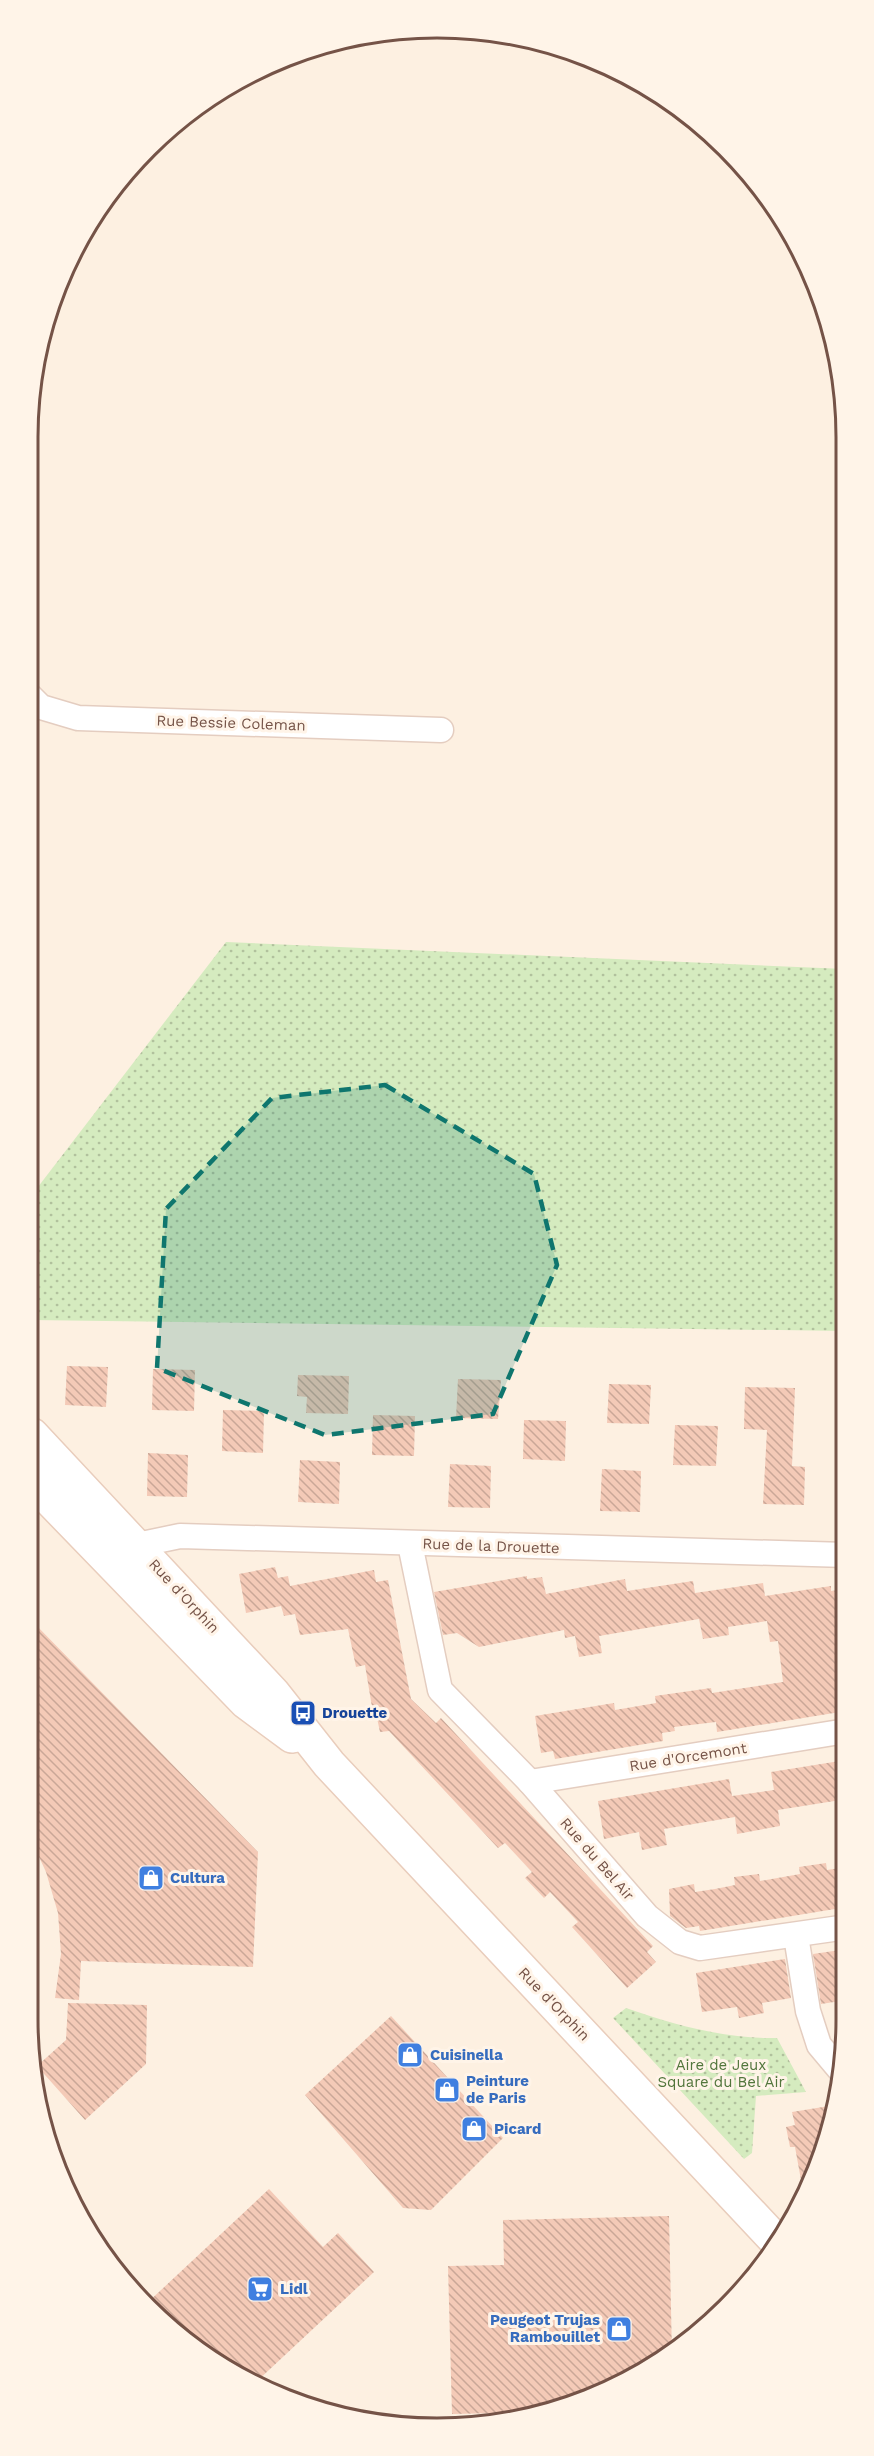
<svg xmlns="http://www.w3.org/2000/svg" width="874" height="2456" viewBox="0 0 874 2456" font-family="'Work Sans',sans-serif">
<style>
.grass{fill:url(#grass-dots)}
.building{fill:url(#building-back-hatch)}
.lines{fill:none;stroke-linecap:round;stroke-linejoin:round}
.minor-casing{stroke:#e4cdc0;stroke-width:27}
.secondary-casing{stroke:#e9cdbc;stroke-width:36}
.minor{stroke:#fff;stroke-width:24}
.secondary{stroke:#fff;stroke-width:33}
.marked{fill:#0f766e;fill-opacity:0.2;stroke:#0f766e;stroke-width:4.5;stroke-dasharray:12 8;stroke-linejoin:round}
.labels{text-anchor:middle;stroke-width:6;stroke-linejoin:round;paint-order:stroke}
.street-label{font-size:15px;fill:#755347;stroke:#fff4e8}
.transit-label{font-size:15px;font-weight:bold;fill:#164399;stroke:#fff4e8;text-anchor:start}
.shop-label{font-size:15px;font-weight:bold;fill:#366cbe;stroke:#fff4e8;text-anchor:start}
.park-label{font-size:15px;fill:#52763c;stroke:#fff4e8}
.rim{fill:none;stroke:#755347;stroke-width:3}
</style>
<defs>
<pattern id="grass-dots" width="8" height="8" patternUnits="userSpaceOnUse" patternTransform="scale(1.5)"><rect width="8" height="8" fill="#d5ebbf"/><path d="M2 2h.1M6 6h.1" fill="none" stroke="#b1c19d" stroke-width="1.8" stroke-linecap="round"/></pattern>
<pattern id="building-back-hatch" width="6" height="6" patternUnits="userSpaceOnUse" patternTransform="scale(1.5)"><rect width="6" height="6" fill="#f4cab7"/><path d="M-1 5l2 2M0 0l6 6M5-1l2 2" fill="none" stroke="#caa797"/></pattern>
</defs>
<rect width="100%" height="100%" fill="#fdf0e1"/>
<g class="grass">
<path d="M 226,942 L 845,969 L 846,1331 L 31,1320 L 31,1196 Z"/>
<path d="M 626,2008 C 675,2025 725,2039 777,2038 L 806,2092 L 756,2096 L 752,2153 L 744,2159 L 613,2018 Z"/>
</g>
<g class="building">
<path d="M 67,1366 L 108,1367 L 106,1407 L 65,1405 Z"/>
<path d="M 153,1369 L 195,1370 L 194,1411 L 152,1410 Z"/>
<path d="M 298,1375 L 349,1376 L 348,1414 L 306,1413 L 307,1397 L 297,1396 Z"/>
<path d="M 458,1379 L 501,1380 L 498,1419 L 456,1418 Z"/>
<path d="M 609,1384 L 651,1385 L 649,1424 L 607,1423 Z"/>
<path d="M 745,1387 L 795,1388 L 792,1466 L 805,1467 L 804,1505 L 763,1504 L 767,1430 L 744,1429 Z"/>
<path d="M 223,1410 L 264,1411 L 263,1453 L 222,1451 Z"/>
<path d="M 373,1415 L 415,1416 L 414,1456 L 372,1455 Z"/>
<path d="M 524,1420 L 566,1421 L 565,1461 L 523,1459 Z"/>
<path d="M 675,1425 L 718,1426 L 716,1466 L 673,1465 Z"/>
<path d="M 148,1453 L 188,1455 L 187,1497 L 147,1496 Z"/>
<path d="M 300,1460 L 340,1462 L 339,1504 L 298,1502 Z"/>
<path d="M 450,1464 L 491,1466 L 490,1508 L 448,1507 Z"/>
<path d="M 602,1469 L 641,1471 L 640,1512 L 600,1511 Z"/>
<path d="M 275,1567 L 278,1578 L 288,1576 L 290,1586 L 374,1570 L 376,1582 L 388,1580 L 411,1699 L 436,1723 L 441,1718 L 653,1946 L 647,1952 L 656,1962 L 627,1988 L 572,1927 L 578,1922 L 550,1892 L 544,1898 L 525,1878 L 532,1872 L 505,1843 L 498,1848 L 389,1731 L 380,1732 L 377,1718 L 374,1719 L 365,1665 L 356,1667 L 348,1629 L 300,1635 L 295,1614 L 284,1616 L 281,1606 L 246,1613 L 239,1574 Z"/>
<path d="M 527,1576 L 527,1579 L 542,1577 L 546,1594 L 625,1579 L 627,1591 L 693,1581 L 695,1593 L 763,1583 L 765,1596 L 831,1586 L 831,1591 L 846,1589 L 846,1637 L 836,1639 L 846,1711 L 717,1732 L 716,1722 L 674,1727 L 675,1731 L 662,1733 L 663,1741 L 555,1759 L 553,1751 L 541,1753 L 535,1716 L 614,1703 L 615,1710 L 656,1703 L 655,1696 L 711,1688 L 712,1693 L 783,1682 L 778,1641 L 770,1642 L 767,1621 L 728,1627 L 729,1635 L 703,1639 L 699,1619 L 599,1636 L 602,1653 L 579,1657 L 575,1636 L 565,1638 L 564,1630 L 479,1647 L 457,1633 L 443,1635 L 434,1592 Z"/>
<path d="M 33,1622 L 258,1852 L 253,1967 L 81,1961 L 79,2000 L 55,1998 L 61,1954 L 58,1913 L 46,1872 L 34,1846 Z"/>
<path d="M 846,1760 L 847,1799 L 778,1810 L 780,1826 L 737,1834 L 735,1817 L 664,1829 L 667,1845 L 642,1850 L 639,1832 L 604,1839 L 598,1801 L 729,1779 L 732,1796 L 774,1790 L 771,1772 Z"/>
<path d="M 826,1863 L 827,1870 L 847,1867 L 847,1907 L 700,1931 L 699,1926 L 686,1928 L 670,1916 L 669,1889 L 694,1884 L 695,1892 L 715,1889 L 735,1885 L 734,1877 L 759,1874 L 760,1881 L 800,1874 L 799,1867 Z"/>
<path d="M 847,1949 L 847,2000 L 821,2004 L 813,1954 Z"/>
<path d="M 785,1959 L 791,1998 L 762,2003 L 764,2013 L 739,2018 L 737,2007 L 702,2012 L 696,1973 Z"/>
<path d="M 68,2003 L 147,2005 L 146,2064 L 85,2120 L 37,2066 L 66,2040 Z"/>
<path d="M 391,2016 L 503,2138 L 431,2210 L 403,2208 L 305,2095 Z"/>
<path d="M 829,2106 L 832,2126 L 803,2191 L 795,2147 L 790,2147 L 786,2127 L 795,2125 L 792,2112 Z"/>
<path d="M 269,2189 L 323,2247 L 338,2233 L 374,2272 L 253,2385 L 188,2344 L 145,2305 Z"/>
<path d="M 669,2216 L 672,2354 L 665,2360 L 549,2412 L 452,2414 L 448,2266 L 504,2265 L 503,2220 Z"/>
</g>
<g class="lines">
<g class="minor-casing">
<g id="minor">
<path d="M 28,694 L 41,707 L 78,718 L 441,730"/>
<path d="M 410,1544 L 440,1690 L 530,1782 L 647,1916 L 680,1942 L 700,1948 L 847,1927"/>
<path d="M 137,1545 L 180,1536 L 846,1555"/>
<path d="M 530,1782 L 846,1731"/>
<path d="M 796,1936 L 808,2011 L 819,2045 L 840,2070"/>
</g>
</g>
<g class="secondary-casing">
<g id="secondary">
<path d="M 32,1435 L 273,1693 L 329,1764 L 779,2244"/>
<path d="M 32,1481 L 246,1702 L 292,1736"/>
</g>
</g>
<use href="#minor" class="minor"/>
<use href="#secondary" class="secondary"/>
</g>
<path class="marked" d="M 385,1085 L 534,1174 L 557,1265 L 493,1414 L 325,1435 L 157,1368 L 166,1209 L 272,1098 Z"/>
<defs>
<g id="bus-square" transform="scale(1.35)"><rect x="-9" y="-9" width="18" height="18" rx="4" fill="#1a4fb4" stroke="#fff4e8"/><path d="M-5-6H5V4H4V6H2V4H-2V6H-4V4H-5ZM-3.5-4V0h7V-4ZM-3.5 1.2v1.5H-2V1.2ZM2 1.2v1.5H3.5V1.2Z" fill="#fff"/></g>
<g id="shop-square" transform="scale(1.35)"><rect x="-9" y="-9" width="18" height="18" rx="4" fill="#3f7fe0" stroke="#fff4e8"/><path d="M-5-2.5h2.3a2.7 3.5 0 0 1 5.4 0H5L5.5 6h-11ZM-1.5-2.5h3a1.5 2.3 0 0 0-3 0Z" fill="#fff"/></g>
<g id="supermarket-square" transform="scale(1.35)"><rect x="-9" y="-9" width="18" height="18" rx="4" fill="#3f7fe0" stroke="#fff4e8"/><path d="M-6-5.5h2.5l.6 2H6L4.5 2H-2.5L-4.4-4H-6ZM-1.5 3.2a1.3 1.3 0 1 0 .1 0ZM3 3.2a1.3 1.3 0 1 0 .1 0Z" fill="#fff"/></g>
</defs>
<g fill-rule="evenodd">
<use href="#bus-square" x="303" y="1713"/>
<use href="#shop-square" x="151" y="1878"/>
<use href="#shop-square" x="410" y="2055"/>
<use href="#shop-square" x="447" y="2090"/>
<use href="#shop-square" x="474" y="2129"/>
<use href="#supermarket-square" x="260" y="2289"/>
<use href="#shop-square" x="619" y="2329"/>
</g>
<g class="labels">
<g class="street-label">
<text transform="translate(231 723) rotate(2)" y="5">Rue Bessie Coleman</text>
<text transform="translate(491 1546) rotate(2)" y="5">Rue de la Drouette</text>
<text transform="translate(184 1596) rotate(47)" y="5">Rue d'Orphin</text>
<text transform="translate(688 1757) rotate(-9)" y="5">Rue d'Orcemont</text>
<text transform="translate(597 1859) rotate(49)" y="5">Rue du Bel Air</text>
<text transform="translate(554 2004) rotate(46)" y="5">Rue d'Orphin</text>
</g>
<g class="transit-label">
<text x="322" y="1718">Drouette</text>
</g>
<g class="shop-label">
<text x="170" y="1883">Cultura</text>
<text x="430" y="2060">Cuisinella</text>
<text x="466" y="2086">Peinture<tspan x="466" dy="17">de Paris</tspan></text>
<text x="494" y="2134">Picard</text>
<text x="280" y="2294">Lidl</text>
<text x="600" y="2325" text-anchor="end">Peugeot Trujas<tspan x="600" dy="17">Rambouillet</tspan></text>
</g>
<g class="park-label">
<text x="721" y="2070">Aire de Jeux<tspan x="721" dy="17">Square du Bel Air</tspan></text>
</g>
</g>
<path d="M0 0H874V2456H0ZM437 38H437A399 399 0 0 1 836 437V2019A399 399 0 0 1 437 2418H437A399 399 0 0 1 38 2019V437A399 399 0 0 1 437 38Z" fill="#fff4e8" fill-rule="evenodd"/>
<path class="rim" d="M437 38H437A399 399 0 0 1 836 437V2019A399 399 0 0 1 437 2418H437A399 399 0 0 1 38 2019V437A399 399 0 0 1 437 38Z"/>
</svg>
